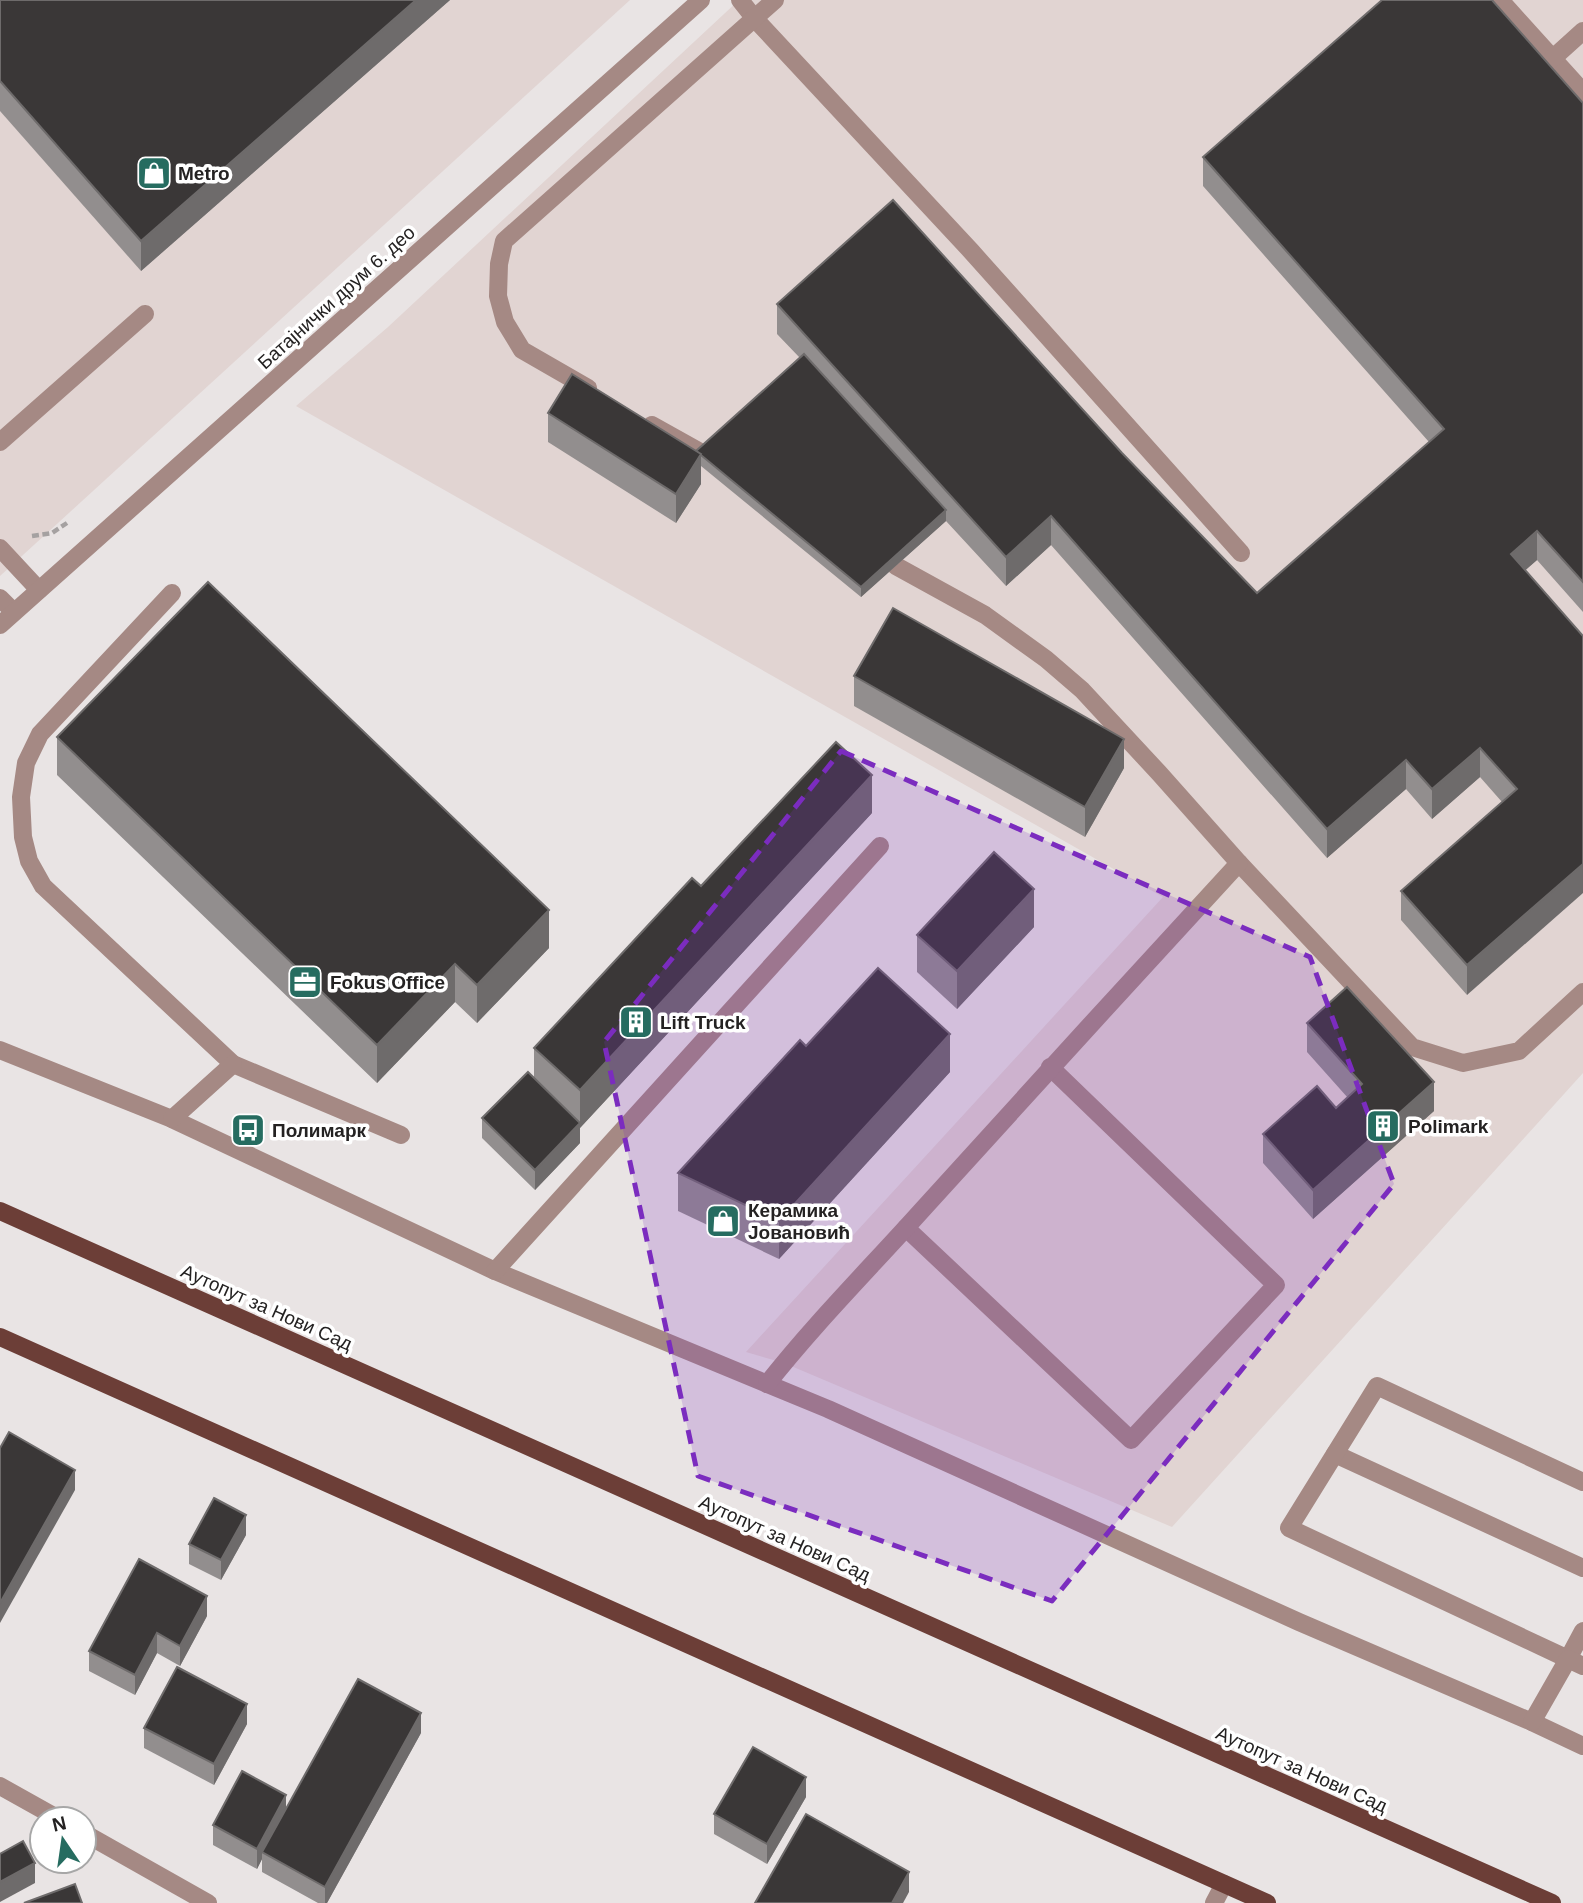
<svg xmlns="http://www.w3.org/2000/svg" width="1583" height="1903" viewBox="0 0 1583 1903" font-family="Arial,sans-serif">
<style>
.built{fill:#e1d4d2}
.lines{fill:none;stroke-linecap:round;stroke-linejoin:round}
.path{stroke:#a5a1a1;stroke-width:4.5;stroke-dasharray:7 3.5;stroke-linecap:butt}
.minor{stroke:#a58984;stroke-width:18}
.major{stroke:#6c3e37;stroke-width:18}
.wall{fill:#928e8e}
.shaded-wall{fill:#6e6b6b}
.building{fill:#3a3737;stroke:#6e6b6b;stroke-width:2}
.marked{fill:#7b2cbf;fill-opacity:0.2;stroke:#7b2cbf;stroke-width:5;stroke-dasharray:14 9;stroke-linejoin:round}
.labels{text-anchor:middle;stroke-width:7;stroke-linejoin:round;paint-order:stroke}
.poi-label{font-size:19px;font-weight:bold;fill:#242222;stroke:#fff;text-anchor:start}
.street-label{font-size:19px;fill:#242222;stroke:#fff}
</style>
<rect width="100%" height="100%" fill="#e9e4e4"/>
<g class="built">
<path d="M 0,0 L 630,0 L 0,576 Z"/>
<path d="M 739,0 L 1583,0 L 1583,1073 L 1172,1527 L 784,1363 L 746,1352 L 1163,897 L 296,406 L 388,327 Z"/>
</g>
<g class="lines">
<path class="path" d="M 32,536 L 52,533 L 67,523"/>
<g class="minor">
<path d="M 740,0 L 755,19 L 971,251 L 1241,553"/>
<path d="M 1500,0 L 1583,92"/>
<path d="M 1552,59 L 1583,31"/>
<path d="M 588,388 L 522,350 L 505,322 L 498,296 L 499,264 L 504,241 L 775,0"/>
<path d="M 652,425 L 704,454"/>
<path d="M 0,442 L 145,314"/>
<path d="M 0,548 L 39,590"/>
<path d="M 172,593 L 40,734 L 26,763 L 21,797 L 23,837 L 29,861 L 43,886 L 233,1064 L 401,1135"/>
<path d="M 0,598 L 14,612"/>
<path d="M 0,625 L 701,0"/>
<path d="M 1239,863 L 1412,1047 L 1463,1063 L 1519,1051 L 1583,992"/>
<path d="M 0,1050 L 172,1119 L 495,1271 L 828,1409 L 1299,1622 L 1532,1722 L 1583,1746"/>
<path d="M 172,1119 L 233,1064"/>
<path d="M 906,1228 L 1131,1440 L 1276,1285 L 1050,1067"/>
<path d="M 495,1271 L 880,846"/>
<path d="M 767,1384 C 815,1323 871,1267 923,1209 C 1028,1093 1133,978 1239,863 L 1159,773 L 1082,690 L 1046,659 L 985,615 L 896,566"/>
<path d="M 1335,1454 L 1583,1568"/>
<path d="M 1583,1482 L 1377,1386 L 1289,1528 L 1568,1659 L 1583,1631"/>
<path d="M 1532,1722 L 1568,1659 L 1583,1666"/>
<path d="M 0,1786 L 59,1819"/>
<path d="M 84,1833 L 208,1903"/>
<path d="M 1214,1903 L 1224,1884"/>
</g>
<g class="major">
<path d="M 0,1211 L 1552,1903"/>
<path d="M 0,1337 L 1267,1903"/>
</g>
</g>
<g class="wall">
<path d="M 0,0 L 450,0 L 141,271 L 0,111 Z"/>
<path d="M 1583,103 L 1583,612 L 1537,560 L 1525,570 L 1583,636 L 1467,995 L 1401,920 L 1401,891 L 1502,802 L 1480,777 L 1432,819 L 1406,789 L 1327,858 L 1051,545 L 1006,586 L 946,521 L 861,597 L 701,466 L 701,484 L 676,523 L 548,442 L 548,413 L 696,451 L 800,358 L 777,334 L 777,304 L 1122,453 L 1257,593 L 1429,442 L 1203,186 L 1203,157 Z"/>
<path d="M 854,676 L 1124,768 L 1085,837 L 854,706 Z"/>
<path d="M 57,737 L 549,948 L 477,1023 L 455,1002 L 377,1083 L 57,775 Z"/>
<path d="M 872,813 L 580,1128 L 580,1143 L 535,1190 L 482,1138 L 482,1118 L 534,1079 L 534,1048 L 701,886 Z"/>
<path d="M 1034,927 L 957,1009 L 917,972 L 917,935 Z"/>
<path d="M 1307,1023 L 1434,1111 L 1313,1219 L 1263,1163 L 1263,1134 L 1336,1108 L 1348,1098 L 1307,1052 Z"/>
<path d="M 806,1046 L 950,1072 L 779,1259 L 678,1211 L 678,1173 Z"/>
<path d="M 246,1535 L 221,1580 L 189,1564 L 189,1544 Z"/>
<path d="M 207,1616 L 180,1666 L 157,1653 L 135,1695 L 89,1671 L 89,1651 Z"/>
<path d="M 247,1724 L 214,1785 L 144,1748 L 144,1728 Z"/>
<path d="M 421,1733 L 327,1903 L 318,1903 L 262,1872 L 262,1859 L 257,1869 L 213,1845 L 213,1825 L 286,1809 Z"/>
<path d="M 806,1797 L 767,1864 L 714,1834 L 714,1814 Z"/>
</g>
<g class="shaded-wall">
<path d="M 416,0 L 450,0 L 141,271 L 141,241 Z"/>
<path d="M 701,454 L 701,484 L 676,523 L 676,494 Z"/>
<path d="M 946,510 L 946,521 L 861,597 L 861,587 Z"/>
<path d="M 1051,516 L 1051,545 L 1006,586 L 1006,557 Z"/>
<path d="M 1537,531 L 1537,560 L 1511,583 L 1511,554 Z"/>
<path d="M 1124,739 L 1124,768 L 1085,837 L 1085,807 Z"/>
<path d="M 1480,748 L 1480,777 L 1432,819 L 1432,789 Z"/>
<path d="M 1406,760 L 1406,789 L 1327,858 L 1327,829 Z"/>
<path d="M 872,775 L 872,813 L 580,1128 L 580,1143 L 535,1190 L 535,1170 L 580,1123 L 580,1090 Z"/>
<path d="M 1583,864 L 1583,893 L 1467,995 L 1467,965 Z"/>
<path d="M 1034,889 L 1034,927 L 957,1009 L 957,971 Z"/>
<path d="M 549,910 L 549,948 L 477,1023 L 477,985 Z"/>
<path d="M 455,964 L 455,1002 L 377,1083 L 377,1045 Z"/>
<path d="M 950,1034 L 950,1072 L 779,1259 L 779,1221 Z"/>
<path d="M 1434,1082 L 1434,1111 L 1313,1219 L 1313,1190 Z"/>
<path d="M 75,1470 L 75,1490 L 0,1623 L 0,1603 Z"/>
<path d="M 246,1515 L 246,1535 L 221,1580 L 221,1560 Z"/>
<path d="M 207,1596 L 207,1616 L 180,1666 L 180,1646 Z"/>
<path d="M 157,1633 L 157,1653 L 135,1695 L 135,1675 Z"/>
<path d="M 247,1704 L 247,1724 L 214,1785 L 214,1764 Z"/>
<path d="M 421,1713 L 421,1733 L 327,1903 L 325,1903 L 325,1887 Z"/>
<path d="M 806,1777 L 806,1797 L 767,1864 L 767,1844 Z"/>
<path d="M 286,1795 L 286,1815 L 262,1852 L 262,1859 L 257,1869 L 257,1849 Z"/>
<path d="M 35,1863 L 35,1883 L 0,1902 L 0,1882 Z"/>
<path d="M 909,1872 L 909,1892 L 903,1903 L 892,1903 Z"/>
</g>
<g class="building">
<path d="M 0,0 L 416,0 L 141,241 L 0,81 Z"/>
<path d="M 1382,0 L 1492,0 L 1583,103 L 1583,582 L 1537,531 L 1511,554 L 1583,636 L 1583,864 L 1467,965 L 1401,891 L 1517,789 L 1480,748 L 1432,789 L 1406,760 L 1327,829 L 1051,516 L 1006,557 L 777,304 L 893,200 L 1122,453 L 1257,593 L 1444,429 L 1203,157 Z"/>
<path d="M 804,354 L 946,510 L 861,587 L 696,451 Z"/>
<path d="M 572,374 L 701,454 L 676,494 L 548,413 Z"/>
<path d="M 208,582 L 549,910 L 477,985 L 455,964 L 377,1045 L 57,737 Z"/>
<path d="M 893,608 L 1124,739 L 1085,807 L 854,676 Z"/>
<path d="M 836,742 L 872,775 L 580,1090 L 534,1048 L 692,878 L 701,886 Z"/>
<path d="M 994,852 L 1034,889 L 957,971 L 917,935 Z"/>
<path d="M 878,968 L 950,1034 L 779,1221 L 678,1173 L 800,1040 L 806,1046 Z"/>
<path d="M 1347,987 L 1434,1082 L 1313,1190 L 1263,1134 L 1317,1086 L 1336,1108 L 1362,1084 L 1307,1023 Z"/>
<path d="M 528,1072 L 580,1123 L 535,1170 L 482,1118 Z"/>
<path d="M 9,1432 L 75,1470 L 0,1603 L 0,1448 Z"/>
<path d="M 214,1498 L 246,1515 L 221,1560 L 189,1544 Z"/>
<path d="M 139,1559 L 207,1596 L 180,1646 L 157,1633 L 135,1675 L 89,1651 Z"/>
<path d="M 177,1667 L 247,1704 L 214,1764 L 144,1728 Z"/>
<path d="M 358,1679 L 421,1713 L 325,1887 L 262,1852 Z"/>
<path d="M 753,1747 L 806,1777 L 767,1844 L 714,1814 Z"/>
<path d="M 242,1771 L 286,1795 L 257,1849 L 213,1825 Z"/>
<path d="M 806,1814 L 909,1872 L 892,1903 L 755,1903 Z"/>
<path d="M 23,1841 L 35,1863 L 0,1882 L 0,1854 Z"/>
<path d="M 75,1884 L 82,1903 L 24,1903 Z"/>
</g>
<path class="marked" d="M 841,751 L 1310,957 L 1394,1184 L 1052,1601 L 698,1476 L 604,1042 Z"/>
<defs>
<g id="shop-square" transform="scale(1.75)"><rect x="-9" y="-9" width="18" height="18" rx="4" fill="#266c60" stroke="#fff"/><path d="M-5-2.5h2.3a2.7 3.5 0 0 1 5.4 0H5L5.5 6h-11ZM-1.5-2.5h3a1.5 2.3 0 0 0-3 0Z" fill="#fff"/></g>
<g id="office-square" transform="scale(1.75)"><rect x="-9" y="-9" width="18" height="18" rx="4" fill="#266c60" stroke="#fff"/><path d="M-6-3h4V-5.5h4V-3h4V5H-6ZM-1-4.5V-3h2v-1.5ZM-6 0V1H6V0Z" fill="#fff"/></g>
<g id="building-square" transform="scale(1.75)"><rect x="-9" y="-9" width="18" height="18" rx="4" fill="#266c60" stroke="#fff"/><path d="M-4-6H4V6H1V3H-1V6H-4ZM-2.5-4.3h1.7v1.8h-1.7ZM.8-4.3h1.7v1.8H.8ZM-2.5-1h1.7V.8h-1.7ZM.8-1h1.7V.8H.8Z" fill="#fff"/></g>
<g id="bus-square" transform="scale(1.75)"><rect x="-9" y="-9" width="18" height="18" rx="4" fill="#266c60" stroke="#fff"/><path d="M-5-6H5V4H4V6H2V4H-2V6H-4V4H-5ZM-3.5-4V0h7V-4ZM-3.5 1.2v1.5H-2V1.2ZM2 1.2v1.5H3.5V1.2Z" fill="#fff"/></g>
</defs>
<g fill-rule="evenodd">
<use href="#shop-square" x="154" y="173"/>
<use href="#office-square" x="305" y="982"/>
<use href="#building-square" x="636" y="1022"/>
<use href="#building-square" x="1383" y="1126"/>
<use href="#bus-square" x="248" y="1130"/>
<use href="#shop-square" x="723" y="1221"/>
</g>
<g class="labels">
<g class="poi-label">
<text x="178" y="180">Metro</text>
<text x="330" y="989">Fokus Office</text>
<text x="660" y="1029">Lift Truck</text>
<text x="1408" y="1133">Polimark</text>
<text x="272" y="1137">Полимарк</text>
<text x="748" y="1217">Керамика<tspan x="748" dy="22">Јовановић</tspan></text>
</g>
<g class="street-label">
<text transform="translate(336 297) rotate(-42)" y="7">Батајнички друм 6. део</text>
<text transform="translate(267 1307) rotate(24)" y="7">Аутопут за Нови Сад</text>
<text transform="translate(785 1538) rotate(24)" y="7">Аутопут за Нови Сад</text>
<text transform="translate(1302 1769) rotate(24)" y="7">Аутопут за Нови Сад</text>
</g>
</g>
<g transform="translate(63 1840) rotate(347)"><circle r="33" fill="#ffffff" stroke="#a7a7a7" stroke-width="2"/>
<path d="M0-5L12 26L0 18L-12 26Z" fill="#266c60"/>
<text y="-10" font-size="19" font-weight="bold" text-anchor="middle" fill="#242222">N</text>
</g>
</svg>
